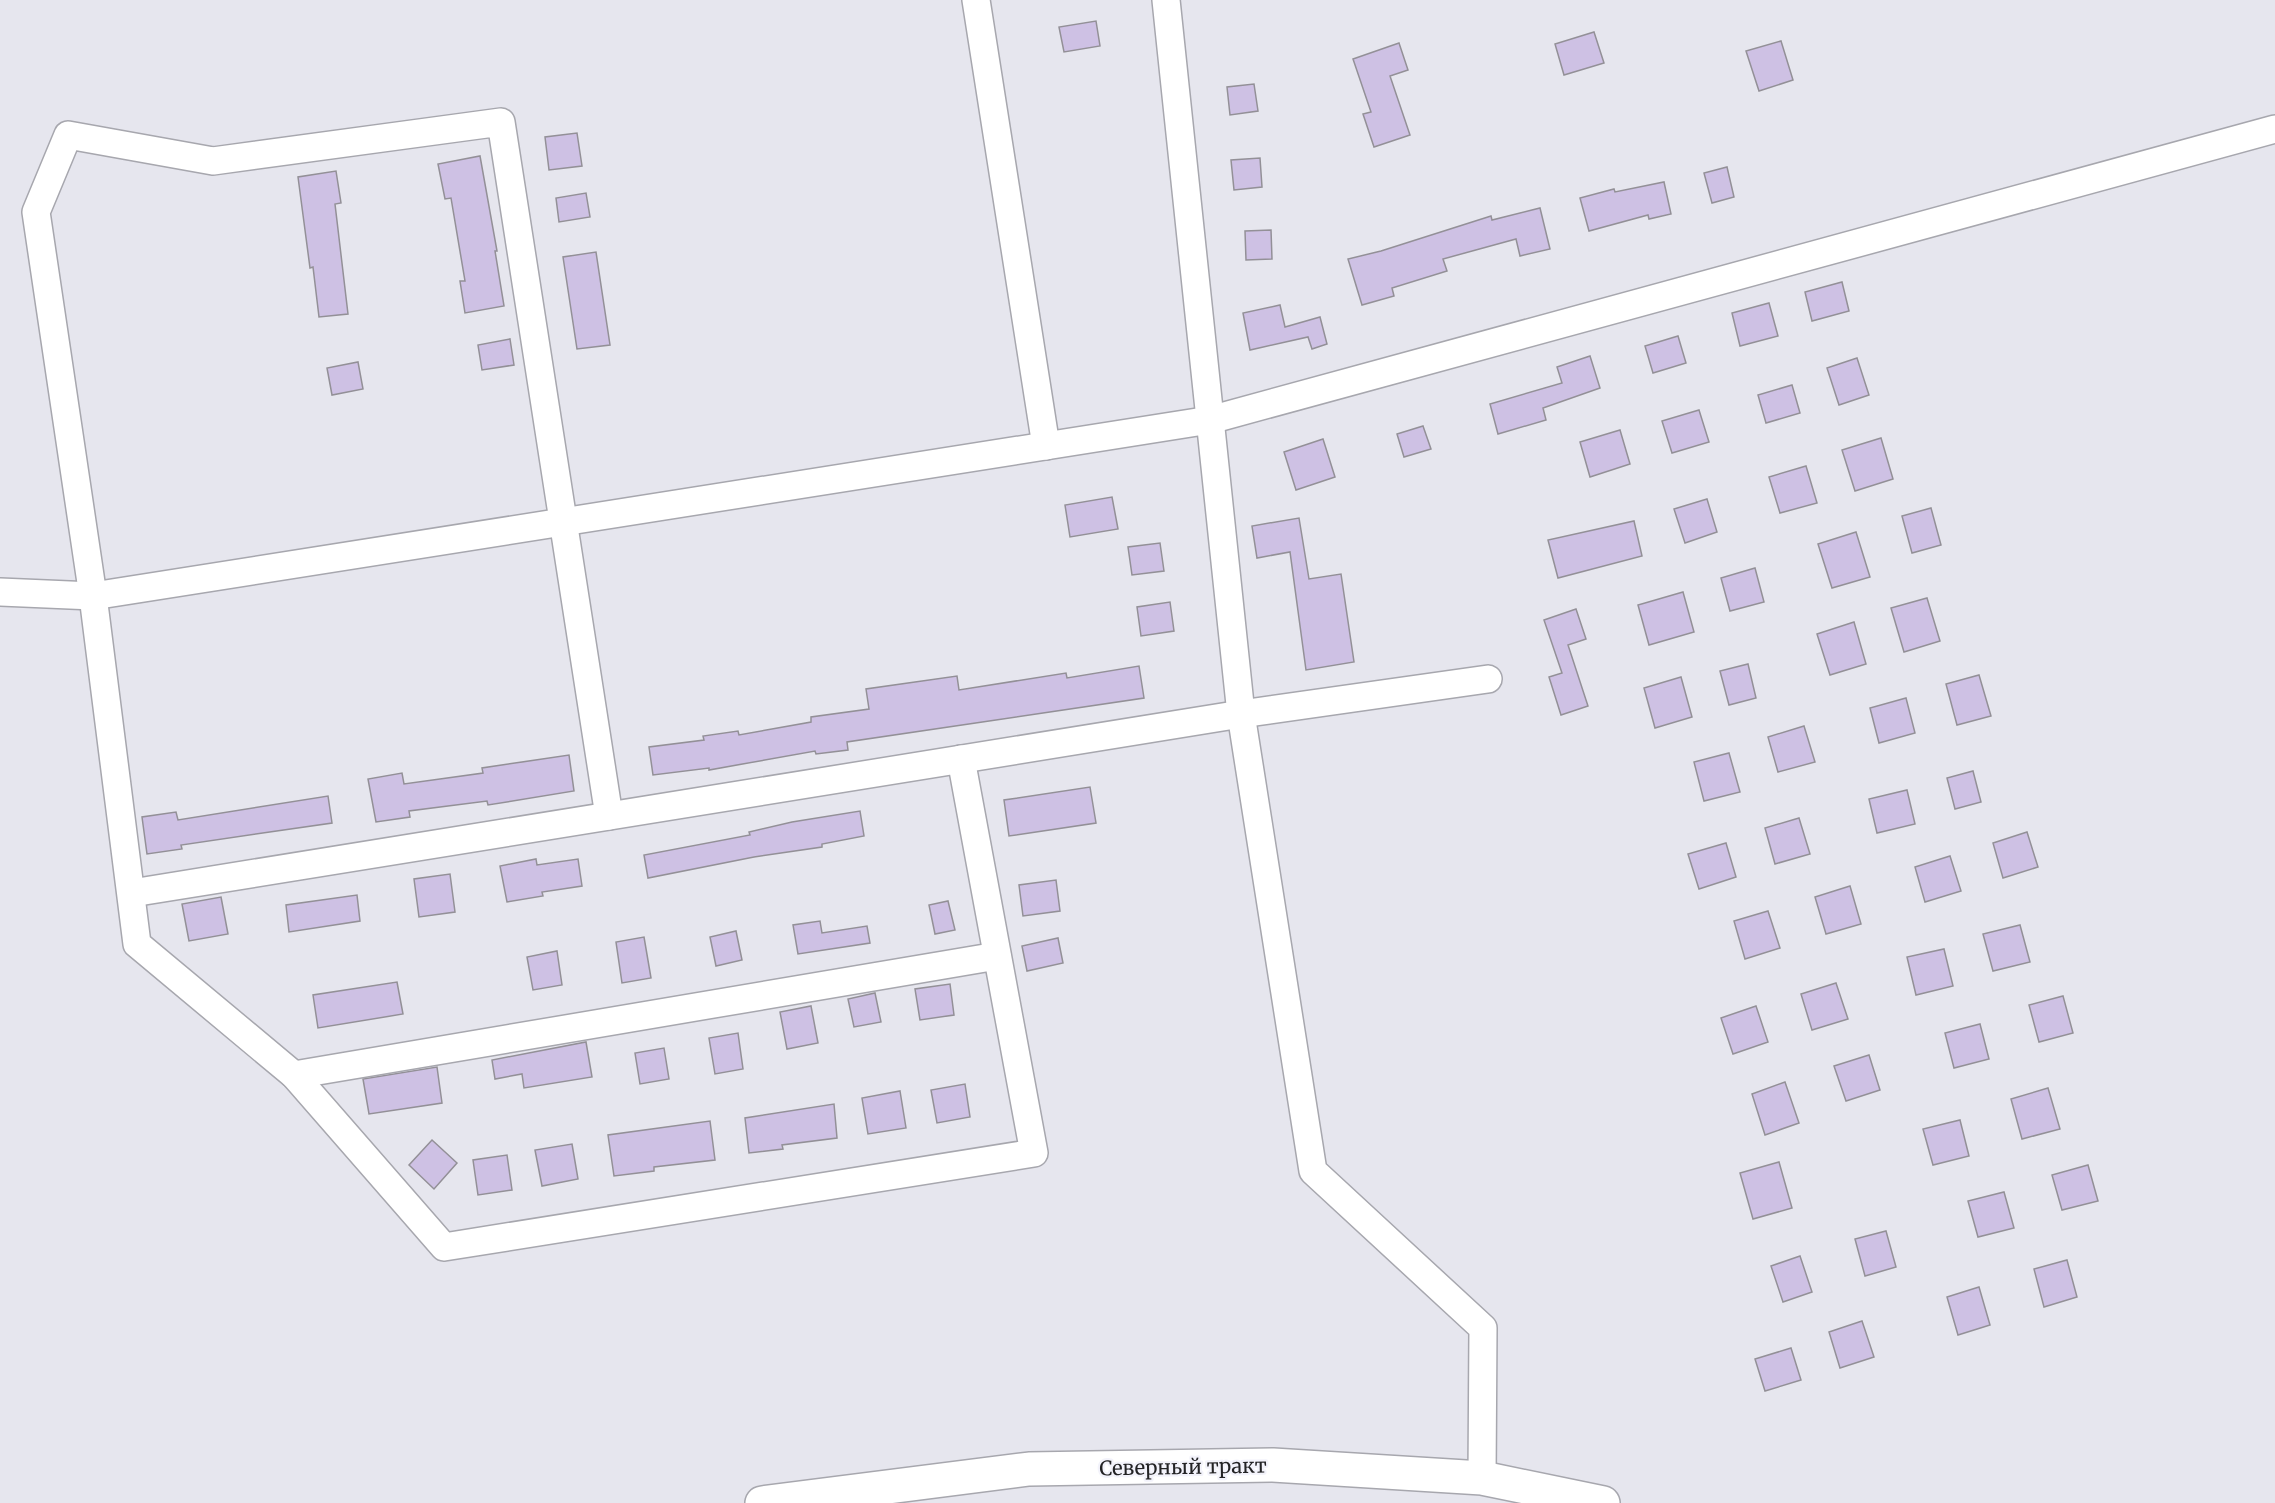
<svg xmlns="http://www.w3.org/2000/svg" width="2275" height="1503" viewBox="0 0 2275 1503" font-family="Merriweather,serif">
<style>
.building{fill:#cec1e4;stroke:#939097;stroke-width:1.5}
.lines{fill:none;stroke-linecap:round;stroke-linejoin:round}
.minor-casing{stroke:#a7a7ae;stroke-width:30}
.major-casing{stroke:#a7a7ae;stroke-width:36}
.minor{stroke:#fff;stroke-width:27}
.major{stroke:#fff;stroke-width:33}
.labels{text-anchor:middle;stroke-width:4.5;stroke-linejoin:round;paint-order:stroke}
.street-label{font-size:20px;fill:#232325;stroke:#f3f3fb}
</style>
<rect width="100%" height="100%" fill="#e6e6ee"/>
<g class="building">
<path d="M 1096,21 L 1100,46 L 1064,52 L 1059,27 Z"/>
<path d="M 1594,32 L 1604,63 L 1564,75 L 1555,44 Z"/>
<path d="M 1781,41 L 1793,80 L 1759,91 L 1746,51 Z"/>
<path d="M 1399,43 L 1408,70 L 1390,76 L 1410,135 L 1374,147 L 1363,114 L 1371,112 L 1353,59 Z"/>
<path d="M 1254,84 L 1258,111 L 1230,115 L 1227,87 Z"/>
<path d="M 577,133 L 582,166 L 549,170 L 545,137 Z"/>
<path d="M 480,156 L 497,251 L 495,251 L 504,306 L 465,313 L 460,281 L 465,281 L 451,198 L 445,199 L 438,164 Z"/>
<path d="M 1260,158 L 1262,187 L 1234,190 L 1231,160 Z"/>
<path d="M 1727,167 L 1734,197 L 1712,203 L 1704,173 Z"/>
<path d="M 336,171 L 341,203 L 335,204 L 348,314 L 319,317 L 313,267 L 310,268 L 298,177 Z"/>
<path d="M 1664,182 L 1671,214 L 1649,219 L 1648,215 L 1589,231 L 1580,198 L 1614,189 L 1615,192 Z"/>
<path d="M 586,193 L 590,217 L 559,222 L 556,198 Z"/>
<path d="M 1540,208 L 1550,249 L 1520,256 L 1516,239 L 1443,259 L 1447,271 L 1392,288 L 1394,296 L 1362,305 L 1348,259 L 1381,251 L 1491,216 L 1492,220 Z"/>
<path d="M 1271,230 L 1272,259 L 1246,260 L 1245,231 Z"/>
<path d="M 596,252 L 610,345 L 577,349 L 563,257 Z"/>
<path d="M 1842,282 L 1849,311 L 1812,321 L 1805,292 Z"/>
<path d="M 1769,303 L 1778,336 L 1740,346 L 1732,313 Z"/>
<path d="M 1280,305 L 1285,327 L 1320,317 L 1327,344 L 1312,349 L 1308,337 L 1250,350 L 1243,313 Z"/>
<path d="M 1678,336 L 1686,363 L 1653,373 L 1645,346 Z"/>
<path d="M 510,339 L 514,365 L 482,370 L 478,345 Z"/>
<path d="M 1590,356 L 1600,388 L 1543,408 L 1546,420 L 1498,434 L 1490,404 L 1562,383 L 1557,367 Z"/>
<path d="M 1857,358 L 1869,395 L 1839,405 L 1827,368 Z"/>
<path d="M 358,362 L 363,389 L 332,395 L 327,368 Z"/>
<path d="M 1792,385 L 1800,413 L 1766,423 L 1758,395 Z"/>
<path d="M 1699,410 L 1709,442 L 1672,453 L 1662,421 Z"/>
<path d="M 1423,426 L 1431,449 L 1404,457 L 1397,434 Z"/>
<path d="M 1620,430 L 1630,464 L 1590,477 L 1580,442 Z"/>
<path d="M 1881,438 L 1893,479 L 1855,491 L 1842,450 Z"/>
<path d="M 1323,439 L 1335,477 L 1296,490 L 1284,452 Z"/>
<path d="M 1806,466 L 1817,503 L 1780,513 L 1769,477 Z"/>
<path d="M 1112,497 L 1118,529 L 1070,537 L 1065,505 Z"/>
<path d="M 1707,499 L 1717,532 L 1685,543 L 1674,509 Z"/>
<path d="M 1931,508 L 1941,545 L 1912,553 L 1902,516 Z"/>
<path d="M 1299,518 L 1309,579 L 1341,574 L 1354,662 L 1306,670 L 1290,552 L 1257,558 L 1252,526 Z"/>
<path d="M 1634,521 L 1642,556 L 1558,578 L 1548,540 Z"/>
<path d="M 1856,532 L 1870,577 L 1832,588 L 1818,544 Z"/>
<path d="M 1160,543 L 1164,571 L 1132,575 L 1128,547 Z"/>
<path d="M 1755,568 L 1764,602 L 1730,611 L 1721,578 Z"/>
<path d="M 1683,592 L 1694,632 L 1649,645 L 1638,605 Z"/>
<path d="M 1927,598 L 1940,641 L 1904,652 L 1891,608 Z"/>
<path d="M 1170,602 L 1174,631 L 1141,636 L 1137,607 Z"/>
<path d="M 1576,609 L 1586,639 L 1568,645 L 1588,706 L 1561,715 L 1549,677 L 1562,673 L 1544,620 Z"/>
<path d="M 1854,622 L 1866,664 L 1830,675 L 1817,634 Z"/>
<path d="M 1748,664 L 1756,698 L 1729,705 L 1720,671 Z"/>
<path d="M 1139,666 L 1144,698 L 847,742 L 848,750 L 816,754 L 815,751 L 709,770 L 709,768 L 653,775 L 649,747 L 704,740 L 703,736 L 738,731 L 739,735 L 811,722 L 811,717 L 869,709 L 866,689 L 957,676 L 959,690 L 1066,673 L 1067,678 Z"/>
<path d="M 1979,675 L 1991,716 L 1957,725 L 1946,684 Z"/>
<path d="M 1681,677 L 1692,717 L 1655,728 L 1644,688 Z"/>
<path d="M 1906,698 L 1915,733 L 1879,743 L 1870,708 Z"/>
<path d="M 1804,726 L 1815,762 L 1778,772 L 1768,737 Z"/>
<path d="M 1729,753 L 1740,792 L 1704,801 L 1694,762 Z"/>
<path d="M 569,755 L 574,791 L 488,805 L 487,801 L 409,811 L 410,817 L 376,822 L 368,779 L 402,773 L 404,784 L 483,773 L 482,768 Z"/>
<path d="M 1973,771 L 1981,802 L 1955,809 L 1947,778 Z"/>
<path d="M 1090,787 L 1096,823 L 1009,836 L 1004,800 Z"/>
<path d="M 1907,790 L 1915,824 L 1877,833 L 1869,799 Z"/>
<path d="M 328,796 L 332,823 L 181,845 L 182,849 L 147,854 L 142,817 L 176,812 L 178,820 Z"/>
<path d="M 860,811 L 864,836 L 822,844 L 822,847 L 754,857 L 648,878 L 644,855 L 750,835 L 749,832 L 792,822 Z"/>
<path d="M 1799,818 L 1810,854 L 1775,864 L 1765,828 Z"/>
<path d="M 2027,832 L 2038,867 L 2003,878 L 1993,843 Z"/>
<path d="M 1726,843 L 1736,877 L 1699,889 L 1688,854 Z"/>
<path d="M 1950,856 L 1961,891 L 1925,902 L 1915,867 Z"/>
<path d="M 536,859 L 537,865 L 578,859 L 582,886 L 542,892 L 543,896 L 507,902 L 500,866 Z"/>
<path d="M 450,874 L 455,912 L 419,917 L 414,879 Z"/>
<path d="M 1056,880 L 1060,911 L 1023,916 L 1019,885 Z"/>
<path d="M 1850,886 L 1861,924 L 1826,934 L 1815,897 Z"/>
<path d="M 357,895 L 360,921 L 289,932 L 286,905 Z"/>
<path d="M 221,897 L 228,934 L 189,941 L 182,904 Z"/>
<path d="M 948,901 L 955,930 L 935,934 L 929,905 Z"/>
<path d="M 1768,911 L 1780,948 L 1745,959 L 1734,921 Z"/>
<path d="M 820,921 L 822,933 L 867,926 L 870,943 L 798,954 L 793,925 Z"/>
<path d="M 2020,925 L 2030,962 L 1993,971 L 1983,934 Z"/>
<path d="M 736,931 L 742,960 L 716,966 L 710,937 Z"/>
<path d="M 644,937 L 651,978 L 622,983 L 616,942 Z"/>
<path d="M 1058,938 L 1063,963 L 1027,971 L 1022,946 Z"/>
<path d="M 1944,949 L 1953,986 L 1916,995 L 1907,957 Z"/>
<path d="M 557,951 L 562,985 L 533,990 L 527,957 Z"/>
<path d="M 397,982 L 403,1014 L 318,1028 L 313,995 Z"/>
<path d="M 1836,983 L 1848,1019 L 1812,1030 L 1801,994 Z"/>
<path d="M 950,984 L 954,1015 L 920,1020 L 915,989 Z"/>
<path d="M 875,993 L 881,1022 L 854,1027 L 848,999 Z"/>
<path d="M 2063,996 L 2073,1033 L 2039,1042 L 2029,1005 Z"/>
<path d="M 811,1006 L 818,1043 L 787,1049 L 780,1012 Z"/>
<path d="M 1756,1006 L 1768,1042 L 1733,1054 L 1721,1018 Z"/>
<path d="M 1980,1024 L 1989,1059 L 1954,1068 L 1945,1033 Z"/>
<path d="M 738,1033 L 743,1069 L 715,1074 L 709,1038 Z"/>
<path d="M 586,1042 L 592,1077 L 524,1088 L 522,1074 L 495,1079 L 492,1060 Z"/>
<path d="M 664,1048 L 669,1079 L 640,1084 L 635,1053 Z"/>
<path d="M 1869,1055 L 1880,1090 L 1846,1101 L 1834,1066 Z"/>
<path d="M 437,1067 L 442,1103 L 369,1114 L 363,1079 Z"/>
<path d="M 1785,1082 L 1799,1123 L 1765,1135 L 1752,1094 Z"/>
<path d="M 965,1084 L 970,1117 L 937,1123 L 931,1090 Z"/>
<path d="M 2048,1088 L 2060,1129 L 2022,1139 L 2011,1099 Z"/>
<path d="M 900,1091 L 906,1128 L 868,1134 L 862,1098 Z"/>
<path d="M 834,1104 L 837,1138 L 782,1145 L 783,1149 L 749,1153 L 745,1118 Z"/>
<path d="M 1960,1120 L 1969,1156 L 1933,1165 L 1923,1129 Z"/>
<path d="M 710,1121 L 715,1160 L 654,1167 L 654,1171 L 614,1176 L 608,1135 Z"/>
<path d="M 432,1140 L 457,1163 L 434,1189 L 409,1165 Z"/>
<path d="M 572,1144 L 578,1179 L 542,1186 L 535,1150 Z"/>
<path d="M 507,1155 L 512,1190 L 478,1195 L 473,1160 Z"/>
<path d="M 1779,1162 L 1792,1208 L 1753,1219 L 1740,1173 Z"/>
<path d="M 2088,1165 L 2098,1201 L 2062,1210 L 2052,1175 Z"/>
<path d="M 2004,1192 L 2014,1228 L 1978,1237 L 1968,1201 Z"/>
<path d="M 1886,1231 L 1896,1267 L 1865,1276 L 1855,1239 Z"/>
<path d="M 1800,1256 L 1812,1292 L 1783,1302 L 1771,1266 Z"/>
<path d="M 2067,1260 L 2077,1297 L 2044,1307 L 2034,1269 Z"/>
<path d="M 1979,1287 L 1990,1325 L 1958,1335 L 1947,1297 Z"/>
<path d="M 1862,1321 L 1874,1357 L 1840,1368 L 1829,1332 Z"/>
<path d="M 1791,1348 L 1801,1380 L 1765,1391 L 1755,1359 Z"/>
</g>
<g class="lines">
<g class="minor-casing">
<g id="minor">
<path d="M 976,0 L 1046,446"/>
<path d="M 1166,0 L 1241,714 L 1313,1171 L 1483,1328 L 1482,1478"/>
<path d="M 0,592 L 93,596 L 1210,420 L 2275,129"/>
<path d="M 609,816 L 501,122 L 213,161 L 68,135 L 36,212 L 93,596 L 137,944 L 294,1075 L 444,1247 L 1034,1153 L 961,759"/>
<path d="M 132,893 L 1241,714 L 1488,679"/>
<path d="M 294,1075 L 997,956"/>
</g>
</g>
<g class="major-casing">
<path id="major" d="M 762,1503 L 1029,1469 L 1273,1465 L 1482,1478 L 1603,1503"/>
</g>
<use href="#minor" class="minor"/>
<use href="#major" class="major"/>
</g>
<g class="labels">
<g class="street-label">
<text transform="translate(1183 1467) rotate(-1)" y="7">Северный тракт</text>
</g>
</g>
</svg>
